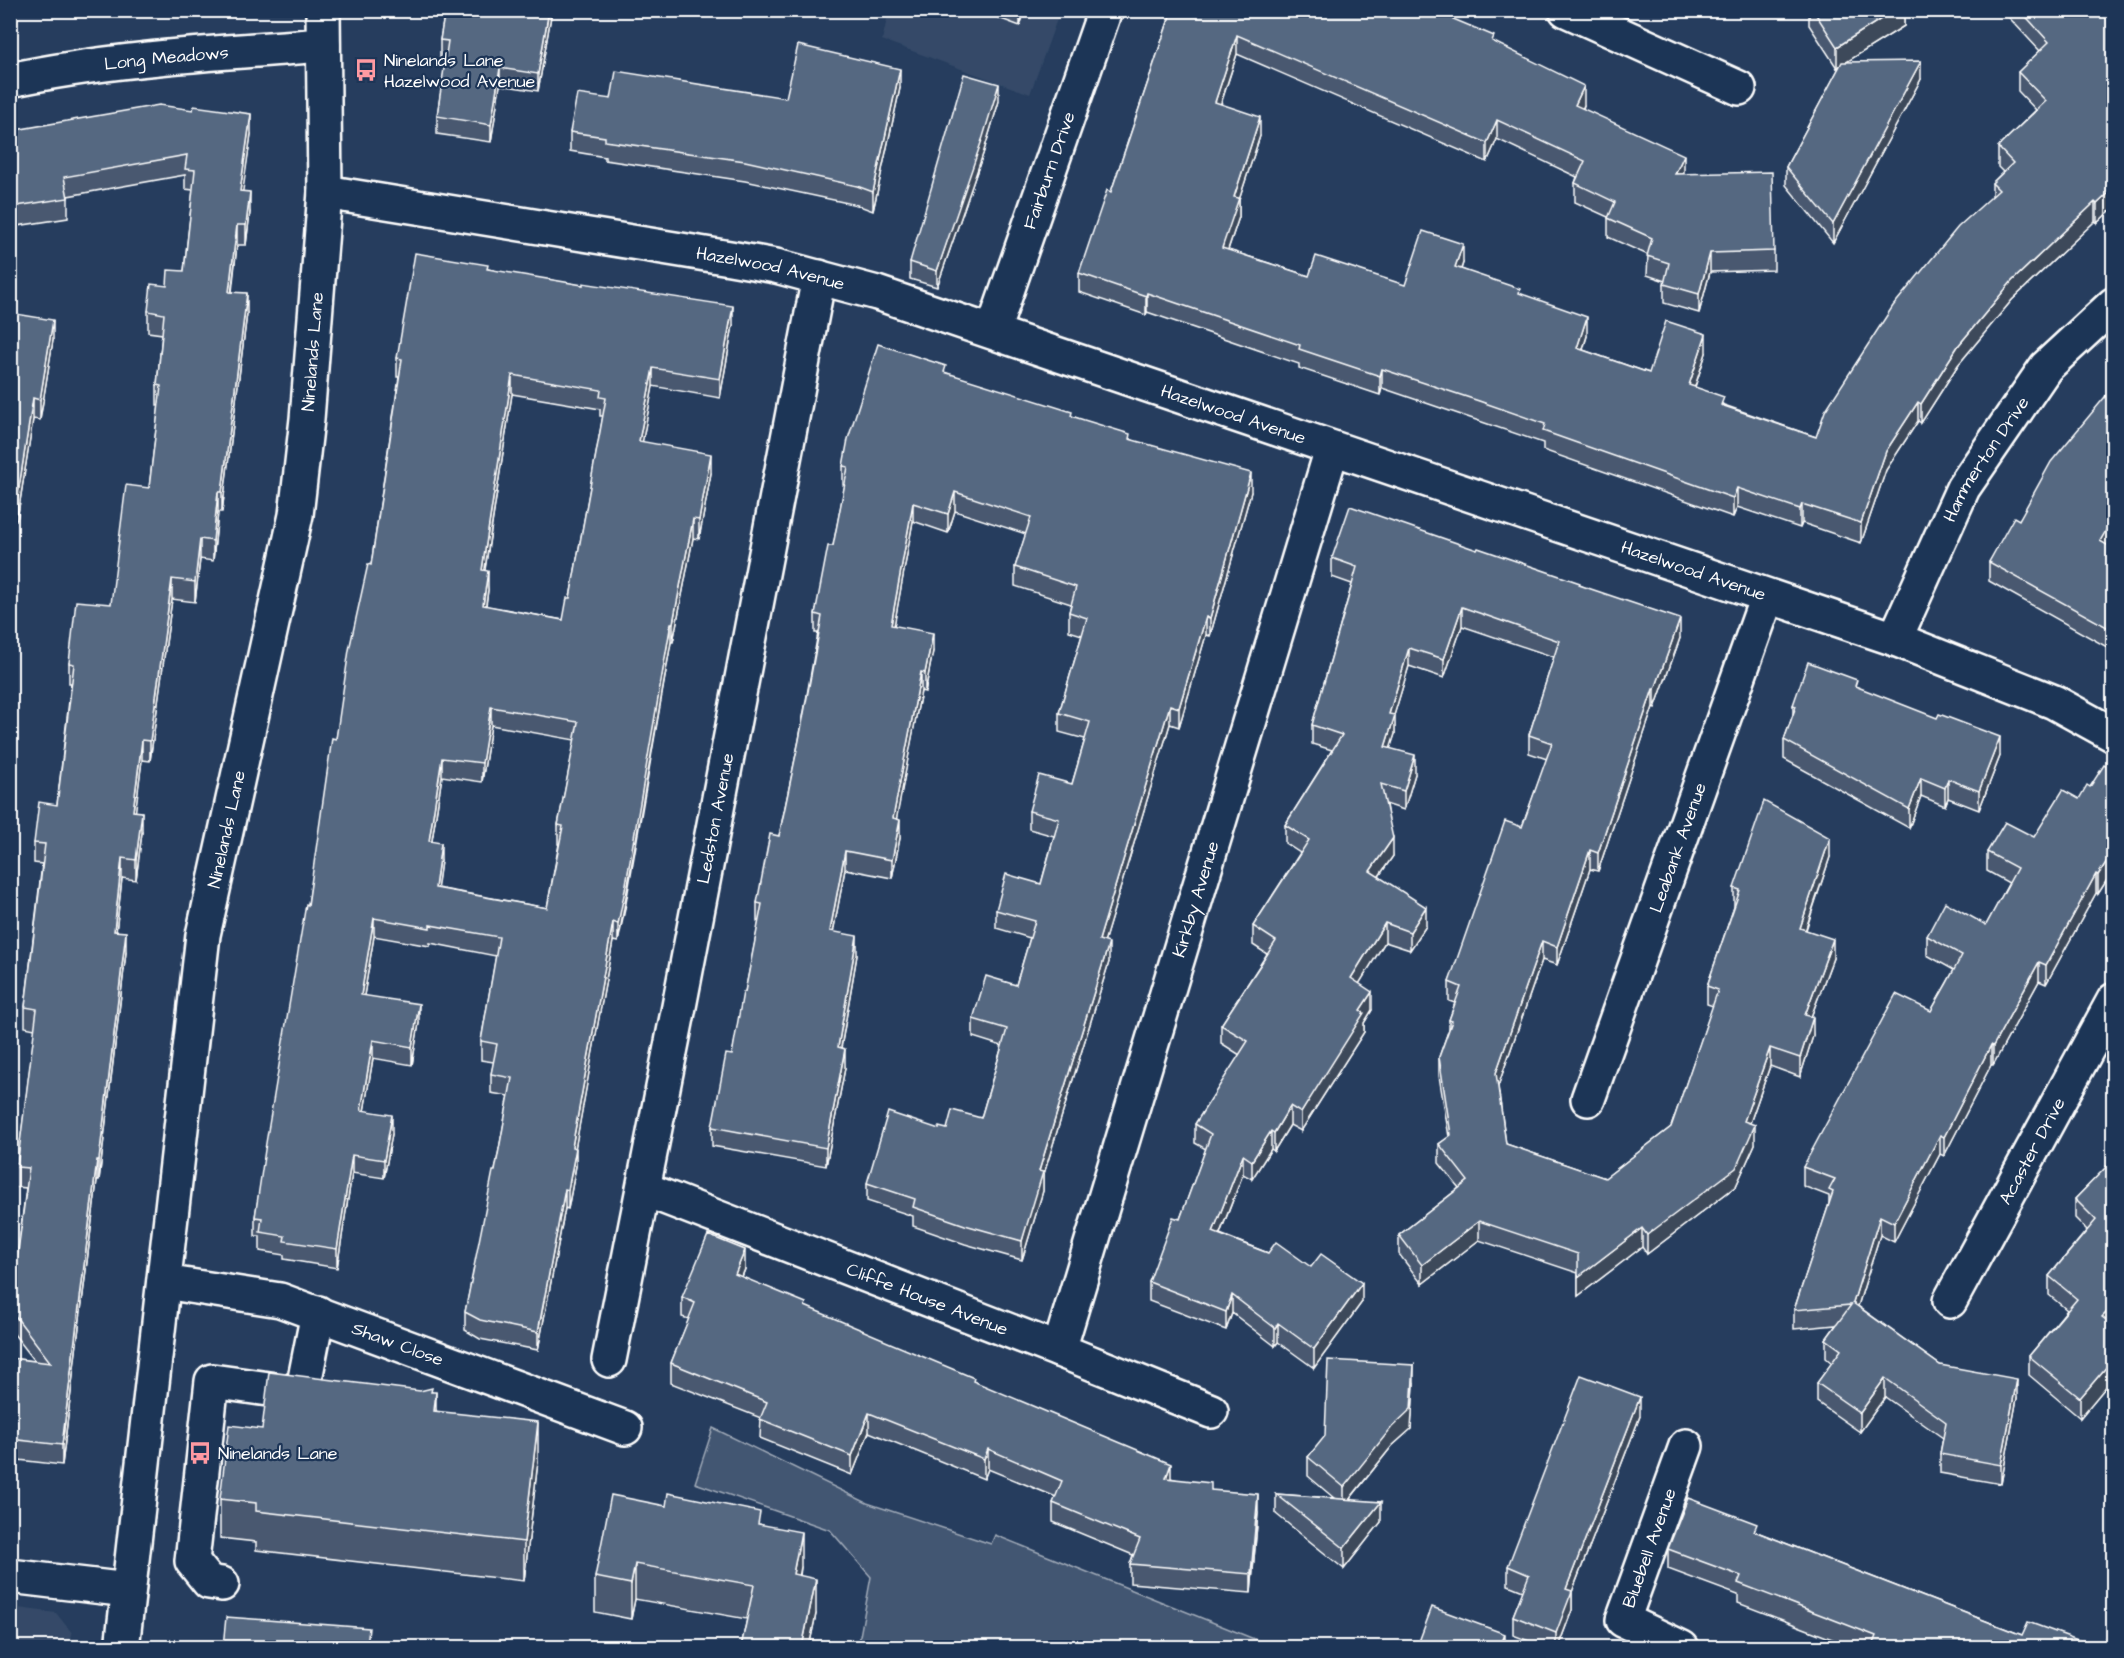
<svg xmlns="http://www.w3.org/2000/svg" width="2124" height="1658" viewBox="0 0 2124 1658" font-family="'Architects Daughter',sans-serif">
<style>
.built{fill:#344a68}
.green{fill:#425672;stroke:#a0aab8;stroke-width:1.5}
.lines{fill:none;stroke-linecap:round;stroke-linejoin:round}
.minor-casing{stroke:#fff;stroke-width:38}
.minor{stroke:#1d3557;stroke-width:33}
.wall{fill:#49596f;stroke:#fff;stroke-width:1.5;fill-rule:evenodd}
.shaded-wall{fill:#3c485a;stroke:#fff;stroke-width:1.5}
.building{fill:#556781;stroke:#fff;stroke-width:1.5;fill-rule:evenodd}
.labels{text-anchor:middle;stroke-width:4.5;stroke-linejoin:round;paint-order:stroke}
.street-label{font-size:18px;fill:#fff;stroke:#1d3557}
.poi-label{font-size:18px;fill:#fff;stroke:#1d3557;text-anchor:start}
</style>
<rect width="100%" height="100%" fill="#263d5e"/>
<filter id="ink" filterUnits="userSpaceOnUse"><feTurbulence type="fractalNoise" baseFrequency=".0167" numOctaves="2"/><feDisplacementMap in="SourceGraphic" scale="12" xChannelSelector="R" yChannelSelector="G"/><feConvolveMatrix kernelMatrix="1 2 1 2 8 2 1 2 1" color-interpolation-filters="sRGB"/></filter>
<g filter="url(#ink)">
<g class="built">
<path d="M 889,11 L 1060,11 L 1030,94 L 882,40 Z"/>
<path d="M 11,1607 L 56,1613 L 72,1633 L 70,1647 L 11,1647 Z"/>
</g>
<path class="green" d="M 713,1428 L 867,1503 L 991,1544 L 995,1535 L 1274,1647 L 858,1647 L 871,1577 L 830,1530 L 695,1483 Z"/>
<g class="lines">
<g class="minor-casing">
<g id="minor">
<path d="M 1566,10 L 1739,88"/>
<path id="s1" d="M 10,80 C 113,58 218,53 323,45"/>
<path id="s2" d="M 325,192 L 730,258 L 776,266 L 877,293 L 1895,639 L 2054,702 L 2114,735"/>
<path id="s3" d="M 993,331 L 1105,10"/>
<path id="s4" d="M 1895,639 L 1963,488 L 2046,367 L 2114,304"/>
<path id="s5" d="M 1588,1099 L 1767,597"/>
<path id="s6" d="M 644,1189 L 1059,1350 L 1211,1411"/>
<path id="s7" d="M 164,1282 L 280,1300 L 625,1428"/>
<path id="s8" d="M 1950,1301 L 2114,1000"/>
<path id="s9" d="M 1059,1350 L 1332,449"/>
<path id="s10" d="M 609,1360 L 677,1017 L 819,277"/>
<path d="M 302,1394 L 318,1313"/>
<path d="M 10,1576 L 128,1590"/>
<path d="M 222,1584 L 209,1582 L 192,1561 L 212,1381 L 311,1395"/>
<path id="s11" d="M 122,1648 L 203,935 L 296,515 L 307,419 L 325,192 L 323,10"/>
<path id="s12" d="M 1682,1648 L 1623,1620 L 1686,1446"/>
</g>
</g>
<use href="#minor" class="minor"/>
</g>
<g class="wall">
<path d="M 445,10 L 552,10 L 538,91 L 500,85 L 491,142 L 437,134 L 437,116 L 446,59 L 440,58 L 440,40 Z"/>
<path d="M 977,10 L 1025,10 L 1020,26 Z"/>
<path d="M 1172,10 L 1494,42 L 1584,105 L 1583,109 L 1684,174 L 1774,251 L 1774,270 L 1710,272 L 1699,313 L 1664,303 L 1664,284 L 1665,281 L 1647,275 L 1648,255 L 1608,237 L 1608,217 L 1575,202 L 1575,183 L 1577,177 L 1497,139 L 1487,162 L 1237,54 L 1221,104 L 1260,136 L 1239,200 L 1239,217 L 1228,250 L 1309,276 L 1405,285 L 1463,263 L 1461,269 L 1520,294 L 1587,336 L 1583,350 L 1649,373 L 1706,353 L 1695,387 L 1724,405 L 1816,437 L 1992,196 L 1992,183 L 2003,172 L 1998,167 L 1998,147 L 2036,110 L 2018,91 L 2018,72 L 2040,51 L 2002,10 L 2114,10 L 2114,207 L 2097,223 L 2095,221 L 2012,300 L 1958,365 L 1921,423 L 1918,421 L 1886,470 L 1861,543 L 1802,523 L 1800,528 L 1737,507 L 1733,517 L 1543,450 L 1543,443 L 1479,421 L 1382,388 L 1380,395 L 1299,368 L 1299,364 L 1147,312 L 1146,315 L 1079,292 L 1079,273 L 1111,192 Z"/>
<path d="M 1777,10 L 1791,10 L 1787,15 Z"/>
<path d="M 1809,10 L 1904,10 L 1904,26 L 1846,62 L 1921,79 L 1833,243 L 1786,185 L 1786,167 L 1840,66 L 1837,68 L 1809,25 Z"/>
<path d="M 900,88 L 873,211 L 857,205 L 745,181 L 605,160 L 605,157 L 570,151 L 570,132 L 611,99 L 786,98 Z"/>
<path d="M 999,101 L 983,154 L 937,287 L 910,279 L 910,262 Z"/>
<path d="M 10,131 L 251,134 L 242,192 L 250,212 L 246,245 L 237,245 L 232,292 L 247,313 L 222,512 L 218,512 L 213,561 L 200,559 L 195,602 L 172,599 L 150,761 L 142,760 L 135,811 L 142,832 L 136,880 L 122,878 L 116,931 L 126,952 L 99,1180 L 97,1180 L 62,1465 L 10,1459 L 10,1358 L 35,1361 L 10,1329 L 10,1291 L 13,1289 L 26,1188 L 17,1187 L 17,1167 L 35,1029 L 25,1027 L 25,1007 L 42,864 L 34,863 L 34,843 L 57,805 L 71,683 L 69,683 L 69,663 L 111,604 L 149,488 L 159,405 L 157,405 L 157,385 L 162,334 L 148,332 L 148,311 L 167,286 L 184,271 L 193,190 L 185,189 L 185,175 L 68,196 L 68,218 L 10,227 Z"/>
<path d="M 488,269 L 733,325 L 720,398 L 653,386 L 642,442 L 711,473 L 699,539 L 693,538 L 673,642 L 671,642 L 625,909 L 618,942 L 613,941 L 575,1148 L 576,1166 L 568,1209 L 565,1208 L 538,1350 L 480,1339 L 465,1330 L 465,1312 L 495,1171 L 509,1096 L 491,1093 L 491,1074 L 494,1062 L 481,1060 L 481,1041 L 496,956 L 430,943 L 430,946 L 374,936 L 364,995 L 419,1023 L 412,1065 L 373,1058 L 364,1111 L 392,1134 L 384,1178 L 352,1173 L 337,1268 L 284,1259 L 284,1255 L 260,1251 L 260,1236 L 255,1236 L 255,1217 L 336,739 L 371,565 L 399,377 L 397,377 L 397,358 ZM 512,394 L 600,409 L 600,416 L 603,416 L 570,598 L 563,620 L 486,606 L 488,590 L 485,570 ZM 491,725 L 575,740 L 558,825 L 558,844 L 559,844 L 547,908 L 437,888 L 441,861 L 432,841 L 442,776 L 482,782 Z"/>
<path d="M 10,313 L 53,340 L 40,420 L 33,419 L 17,520 L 10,520 Z"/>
<path d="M 946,373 L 1072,416 L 1130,439 L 1251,492 L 1210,636 L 1206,635 L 1179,727 L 1170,724 L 1104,942 L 1109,962 L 1043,1177 L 1043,1191 L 1022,1260 L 965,1244 L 913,1226 L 913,1216 L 867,1201 L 867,1183 L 939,1129 L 947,1129 L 981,1118 L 1002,1046 L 973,1037 L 973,1019 L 1016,985 L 1030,938 L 996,928 L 996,910 L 1041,884 L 1054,836 L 1029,829 L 1029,811 L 1072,784 L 1085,739 L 1059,732 L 1059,713 L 1082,635 L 1069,631 L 1069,612 L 1071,604 L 1015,586 L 1015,567 L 1026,534 L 955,511 L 948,533 L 913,521 L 894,625 L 933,651 L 925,692 L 921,691 L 896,819 L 900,838 L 892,878 L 845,869 L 833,932 L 857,955 L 841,1048 L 845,1068 L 826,1166 L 712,1146 L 712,1127 L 732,1055 L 745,992 L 759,922 L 757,921 L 757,903 L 779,836 L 799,740 L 818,633 L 815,633 L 815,614 L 833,546 L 845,485 L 843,485 L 843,466 Z"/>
<path d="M 2114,386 L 2114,536 L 2108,546 L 2114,549 L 2114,651 L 1989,581 L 1989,562 Z"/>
<path d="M 1332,558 L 1580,585 L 1680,638 L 1655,708 L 1653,707 L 1598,871 L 1590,869 L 1557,965 L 1542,960 L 1498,1086 L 1506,1144 L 1605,1178 L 1671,1127 L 1713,1006 L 1707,1004 L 1707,986 L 1734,907 L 1734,888 L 1830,857 L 1806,930 L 1833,958 L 1811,1017 L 1813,1036 L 1800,1077 L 1770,1066 L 1750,1123 L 1755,1144 L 1736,1186 L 1647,1254 L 1642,1247 L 1578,1296 L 1578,1273 L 1479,1240 L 1422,1284 L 1399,1254 L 1399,1235 L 1459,1188 L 1439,1163 L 1439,1144 L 1449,1137 L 1439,1076 L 1439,1057 L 1449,1029 L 1449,1020 L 1455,1003 L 1449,1001 L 1449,982 L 1522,827 L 1547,759 L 1529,753 L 1529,735 L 1554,657 L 1462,626 L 1444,678 L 1409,666 L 1394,715 L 1395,734 L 1390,748 L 1415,774 L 1404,810 L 1386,804 L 1393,856 L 1379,876 L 1426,926 L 1410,950 L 1385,942 L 1359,983 L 1372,1010 L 1364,1023 L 1364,1032 L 1301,1131 L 1290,1125 L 1274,1151 L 1271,1149 L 1252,1179 L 1243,1174 L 1220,1234 L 1268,1253 L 1311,1267 L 1362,1302 L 1314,1368 L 1278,1342 L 1275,1346 L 1232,1313 L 1226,1330 L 1149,1301 L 1149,1282 L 1180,1219 L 1206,1149 L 1195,1143 L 1195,1124 L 1240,1055 L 1221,1043 L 1221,1025 L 1267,954 L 1253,945 L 1253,926 L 1300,853 L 1285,843 L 1285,825 L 1332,750 L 1312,744 L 1312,725 L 1352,584 L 1332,577 Z"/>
<path d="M 1857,687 L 2000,756 L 1979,810 L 1948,798 L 1945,806 L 1921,796 L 1909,828 L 1784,759 L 1784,740 L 1793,715 L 1793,705 Z"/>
<path d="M 2114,771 L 2114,869 L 2098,894 L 2096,893 L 2046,984 L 2039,981 L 1993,1065 L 1991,1065 L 1944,1156 L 1940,1154 L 1894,1242 L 1880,1235 L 1858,1306 L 1940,1365 L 2017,1398 L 2001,1484 L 1940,1473 L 1940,1454 L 1943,1438 L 1885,1397 L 1860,1432 L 1817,1402 L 1817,1383 L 1832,1363 L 1826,1358 L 1826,1339 L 1836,1325 L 1794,1329 L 1794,1310 L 1829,1204 L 1829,1196 L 1803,1186 L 1803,1167 L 1931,1011 L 1954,970 L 1927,955 L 1927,936 L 1986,925 L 2009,883 L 1987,871 L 1987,852 L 2034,837 L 2079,799 L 2090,787 Z"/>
<path d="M 2114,1159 L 2114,1325 L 2113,1326 L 2114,1326 L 2114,1377 L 2080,1418 L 2029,1375 L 2029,1356 L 2067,1310 L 2049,1295 L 2049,1276 L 2087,1230 L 2075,1218 L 2075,1199 Z"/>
<path d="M 745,1269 L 742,1277 L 806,1307 L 974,1382 L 1171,1478 L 1211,1490 L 1258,1513 L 1251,1593 L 1130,1583 L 1130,1564 L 1133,1555 L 1053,1522 L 1053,1503 L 1056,1497 L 988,1469 L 984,1479 L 869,1432 L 852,1475 L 760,1438 L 761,1418 L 671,1383 L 671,1363 L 689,1319 L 682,1317 L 682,1297 Z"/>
<path d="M 1414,1384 L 1411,1429 L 1392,1446 L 1350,1499 L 1381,1522 L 1344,1569 L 1276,1514 L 1276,1494 L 1334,1498 L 1308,1476 L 1308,1457 Z"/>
<path d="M 432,1392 L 436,1411 L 538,1461 L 524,1581 L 256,1550 L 256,1542 L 220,1538 L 220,1499 L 262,1429 Z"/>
<path d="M 1640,1416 L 1572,1592 L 1572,1610 L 1558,1647 L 1545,1647 L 1513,1635 L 1513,1616 L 1523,1591 L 1508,1585 L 1508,1566 Z"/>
<path d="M 760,1524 L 801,1567 L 800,1576 L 816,1614 L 809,1647 L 741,1647 L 747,1619 L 635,1599 L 631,1619 L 595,1612 L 595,1577 Z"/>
<path d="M 1757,1532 L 2022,1635 L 2097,1647 L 1853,1647 L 1738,1603 L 1738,1595 L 1668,1569 L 1668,1549 Z"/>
</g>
<g class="shaded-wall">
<path d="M 549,10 L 552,10 L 538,91 L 538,74 Z"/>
<path d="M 1020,10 L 1025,10 L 1020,26 Z"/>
<path d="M 1895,10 L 1904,10 L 1904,26 L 1837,68 L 1837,47 Z"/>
<path d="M 1237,35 L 1237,54 L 1215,121 L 1215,102 Z"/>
<path d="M 1921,61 L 1921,79 L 1833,243 L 1833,224 Z"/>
<path d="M 500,68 L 500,85 L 491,142 L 491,125 Z"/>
<path d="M 900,69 L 900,88 L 873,211 L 873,192 Z"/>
<path d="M 999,84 L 999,101 L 983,154 L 937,287 L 937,271 Z"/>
<path d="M 1584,86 L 1584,105 L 1575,124 L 1575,105 Z"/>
<path d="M 251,114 L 251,134 L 240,211 L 240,191 Z"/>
<path d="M 1260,117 L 1260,136 L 1239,200 L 1239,217 L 1222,267 L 1222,248 L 1234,197 Z"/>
<path d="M 1497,120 L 1497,139 L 1487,162 L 1487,143 Z"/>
<path d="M 1684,155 L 1684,174 L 1675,174 Z"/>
<path d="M 2114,188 L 2114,207 L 2097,223 L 2097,204 Z"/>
<path d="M 250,192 L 250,212 L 246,245 L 246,225 Z"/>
<path d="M 2095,202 L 2095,221 L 2012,300 L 1958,365 L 1921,423 L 1921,404 L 1958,346 L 2012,281 Z"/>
<path d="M 237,225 L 237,245 L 229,312 L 229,292 Z"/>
<path d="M 1463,244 L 1463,263 L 1455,286 L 1455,267 Z"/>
<path d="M 1710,253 L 1710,272 L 1699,313 L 1699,294 Z"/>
<path d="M 247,293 L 247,313 L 222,512 L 222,492 Z"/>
<path d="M 1147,293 L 1147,312 L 1146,315 L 1146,296 Z"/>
<path d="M 733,306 L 733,325 L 720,398 L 720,379 Z"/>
<path d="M 1587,317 L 1587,336 L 1577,367 L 1577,348 Z"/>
<path d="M 53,320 L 53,340 L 40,420 L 40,400 Z"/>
<path d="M 1706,334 L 1706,353 L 1689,404 L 1689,385 Z"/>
<path d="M 653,368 L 653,386 L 639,460 L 639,441 Z"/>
<path d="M 1382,369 L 1382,388 L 1380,395 L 1380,376 Z"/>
<path d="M 512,375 L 512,394 L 482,588 L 482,570 Z"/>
<path d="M 33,398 L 33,419 L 17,520 L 17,500 Z"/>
<path d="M 1918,402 L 1918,421 L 1886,470 L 1861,543 L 1861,523 L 1886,451 Z"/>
<path d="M 711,454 L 711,473 L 699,539 L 699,520 Z"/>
<path d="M 1251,473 L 1251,492 L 1210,636 L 1210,618 Z"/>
<path d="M 1737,488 L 1737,507 L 1733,517 L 1733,498 Z"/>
<path d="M 218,492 L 218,512 L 213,561 L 213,541 Z"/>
<path d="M 955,492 L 955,511 L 948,533 L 948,514 Z"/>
<path d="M 2114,501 L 2114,536 L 2100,561 L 2100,541 L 2112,503 Z"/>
<path d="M 913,503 L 913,521 L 891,643 L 891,625 Z"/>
<path d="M 1802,504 L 1802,523 L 1800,528 L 1800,509 Z"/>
<path d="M 693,519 L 693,538 L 673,642 L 673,623 Z"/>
<path d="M 200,539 L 200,559 L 195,602 L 195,582 Z"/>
<path d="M 488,571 L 488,590 L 483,624 L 483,605 Z"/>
<path d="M 172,579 L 172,599 L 150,761 L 150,741 Z"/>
<path d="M 1462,607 L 1462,626 L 1444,678 L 1444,659 Z"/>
<path d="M 1206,617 L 1206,635 L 1179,727 L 1179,708 Z"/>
<path d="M 1680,619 L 1680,638 L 1655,708 L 1655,689 Z"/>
<path d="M 671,623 L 671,642 L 618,942 L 618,924 Z"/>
<path d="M 933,633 L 933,651 L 925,692 L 925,673 Z"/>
<path d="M 1409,648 L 1409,666 L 1389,732 L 1389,714 Z"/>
<path d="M 921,672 L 921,691 L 893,837 L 893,818 Z"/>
<path d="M 1653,689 L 1653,707 L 1598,871 L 1598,853 Z"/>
<path d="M 1170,705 L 1170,724 L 1099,959 L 1099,940 Z"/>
<path d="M 491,707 L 491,725 L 482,782 L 482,763 Z"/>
<path d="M 1395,715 L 1395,734 L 1385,765 L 1385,747 Z"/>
<path d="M 2000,737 L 2000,756 L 1979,810 L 1979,791 Z"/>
<path d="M 142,740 L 142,760 L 133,831 L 133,811 Z"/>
<path d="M 1415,755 L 1415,774 L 1404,810 L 1404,791 Z"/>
<path d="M 442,758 L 442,776 L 429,859 L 429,841 Z"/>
<path d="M 1921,778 L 1921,796 L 1909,828 L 1909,809 Z"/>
<path d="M 1948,779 L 1948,798 L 1945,806 L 1945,788 Z"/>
<path d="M 142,812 L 142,832 L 136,880 L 136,860 Z"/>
<path d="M 900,820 L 900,838 L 892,878 L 892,860 Z"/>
<path d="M 1393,838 L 1393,856 L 1370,889 L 1370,871 Z"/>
<path d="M 1830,838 L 1830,857 L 1800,946 L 1800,928 Z"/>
<path d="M 441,843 L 441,861 L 435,906 L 435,888 Z"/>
<path d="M 1590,850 L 1590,869 L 1557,965 L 1557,947 Z"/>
<path d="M 2114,850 L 2114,869 L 2098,894 L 2098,875 Z"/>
<path d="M 845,851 L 845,869 L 830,949 L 830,931 Z"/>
<path d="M 122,858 L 122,878 L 114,951 L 114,931 Z"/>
<path d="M 2096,874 L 2096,893 L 2046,984 L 2046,965 Z"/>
<path d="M 1426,907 L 1426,926 L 1410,950 L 1410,932 Z"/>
<path d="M 374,918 L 374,936 L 361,1013 L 361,995 Z"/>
<path d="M 613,922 L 613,941 L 572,1166 L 572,1147 Z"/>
<path d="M 1385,923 L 1385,942 L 1351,997 L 1351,978 Z"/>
<path d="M 126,932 L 126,952 L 99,1180 L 99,1160 Z"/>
<path d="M 857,936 L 857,955 L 838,1065 L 838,1047 Z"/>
<path d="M 1833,939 L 1833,958 L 1805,1033 L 1805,1015 Z"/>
<path d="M 1542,941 L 1542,960 L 1496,1092 L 1496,1073 Z"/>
<path d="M 1109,943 L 1109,962 L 1043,1177 L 1043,1191 L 1022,1260 L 1022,1241 L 1039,1171 Z"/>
<path d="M 2039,962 L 2039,981 L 1993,1065 L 1993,1046 Z"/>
<path d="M 1372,992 L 1372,1010 L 1364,1023 L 1364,1032 L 1301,1131 L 1301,1113 L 1360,1010 Z"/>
<path d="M 419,1004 L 419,1023 L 412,1065 L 412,1047 Z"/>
<path d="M 1813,1017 L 1813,1036 L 1800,1077 L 1800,1058 Z"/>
<path d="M 373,1040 L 373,1058 L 361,1129 L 361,1110 Z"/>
<path d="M 1991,1045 L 1991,1065 L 1944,1156 L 1944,1137 Z"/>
<path d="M 1770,1048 L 1770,1066 L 1744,1140 L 1744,1121 Z"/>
<path d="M 845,1049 L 845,1068 L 826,1166 L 826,1148 Z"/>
<path d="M 1290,1106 L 1290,1125 L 1274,1151 L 1274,1133 Z"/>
<path d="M 392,1115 L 392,1134 L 384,1178 L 384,1160 Z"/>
<path d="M 1755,1125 L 1755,1144 L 1736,1186 L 1647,1254 L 1647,1235 Z"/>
<path d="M 1271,1131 L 1271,1149 L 1252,1179 L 1252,1161 Z"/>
<path d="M 1940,1135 L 1940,1154 L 1894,1242 L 1894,1223 Z"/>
<path d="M 576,1148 L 576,1166 L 568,1209 L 568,1190 Z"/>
<path d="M 352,1155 L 352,1173 L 337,1268 L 337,1249 Z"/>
<path d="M 1243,1155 L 1243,1174 L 1213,1251 L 1213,1232 Z"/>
<path d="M 97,1160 L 97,1180 L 62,1465 L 62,1445 Z"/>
<path d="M 565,1189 L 565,1208 L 538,1350 L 538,1332 Z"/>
<path d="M 1880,1216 L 1880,1235 L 1853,1322 L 1853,1303 Z"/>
<path d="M 1479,1221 L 1479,1240 L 1422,1284 L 1422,1265 Z"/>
<path d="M 1642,1228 L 1642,1247 L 1578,1296 L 1578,1277 Z"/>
<path d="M 745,1250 L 745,1269 L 735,1293 L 735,1274 Z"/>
<path d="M 1362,1283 L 1362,1302 L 1314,1368 L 1314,1349 Z"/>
<path d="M 1232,1295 L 1232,1313 L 1226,1330 L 1226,1312 Z"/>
<path d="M 2114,1305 L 2114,1325 L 2102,1336 L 2102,1317 Z"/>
<path d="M 1278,1323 L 1278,1342 L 1275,1346 L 1275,1328 Z"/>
<path d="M 2114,1358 L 2114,1377 L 2080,1418 L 2080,1398 Z"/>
<path d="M 1414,1365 L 1414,1384 L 1411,1429 L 1392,1446 L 1344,1506 L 1344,1487 Z"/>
<path d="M 1885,1378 L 1885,1397 L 1860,1432 L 1860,1413 Z"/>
<path d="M 2017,1379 L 2017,1398 L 2001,1484 L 2001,1465 Z"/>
<path d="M 436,1392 L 436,1431 L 434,1411 Z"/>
<path d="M 1640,1397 L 1640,1416 L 1572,1592 L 1572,1610 L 1558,1647 L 1556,1647 L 1556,1633 L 1566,1589 Z"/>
<path d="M 869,1413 L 869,1432 L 852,1475 L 852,1456 Z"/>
<path d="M 538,1422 L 538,1461 L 524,1581 L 524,1542 Z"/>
<path d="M 988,1449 L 988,1469 L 984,1479 L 984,1459 Z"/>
<path d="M 1171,1464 L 1171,1484 L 1166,1478 Z"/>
<path d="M 1258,1494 L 1258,1513 L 1251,1593 L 1251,1574 Z"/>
<path d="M 1381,1502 L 1381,1522 L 1344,1569 L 1344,1548 Z"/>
<path d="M 801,1532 L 801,1567 L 793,1610 L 793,1574 Z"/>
<path d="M 635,1564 L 635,1599 L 631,1619 L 631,1584 Z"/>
<path d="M 816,1579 L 816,1614 L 809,1647 L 802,1647 Z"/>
<path d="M 1505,1634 L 1505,1647 L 1500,1647 Z"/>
</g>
<g class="building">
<path d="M 445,10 L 549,10 L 538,74 L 500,68 L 491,125 L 437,116 L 448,41 L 440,40 Z"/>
<path d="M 1172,10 L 1432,10 L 1494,36 L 1492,41 L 1584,86 L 1575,105 L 1684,155 L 1675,174 L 1772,172 L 1774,251 L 1710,253 L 1699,294 L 1664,284 L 1669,263 L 1647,256 L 1652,238 L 1608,218 L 1615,202 L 1575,183 L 1585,161 L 1497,120 L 1487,143 L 1237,35 L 1215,102 L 1260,117 L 1234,197 L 1239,198 L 1222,248 L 1309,276 L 1316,256 L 1405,285 L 1423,231 L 1463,244 L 1455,267 L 1520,289 L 1519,293 L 1587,317 L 1577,348 L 1649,373 L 1666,321 L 1706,334 L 1689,385 L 1724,397 L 1721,405 L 1816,437 L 1825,411 L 1893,306 L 1958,227 L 1999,190 L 1992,183 L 2013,163 L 1998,147 L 2046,101 L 2018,72 L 2049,42 L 2020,10 L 2114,10 L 2114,188 L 2097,204 L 2095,202 L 2012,281 L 1958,346 L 1921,404 L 1918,402 L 1886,451 L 1861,523 L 1802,504 L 1800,509 L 1737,488 L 1733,498 L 1543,431 L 1545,424 L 1479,401 L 1382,369 L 1380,376 L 1299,349 L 1300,345 L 1147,293 L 1146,296 L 1079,273 L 1107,190 L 1111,192 Z"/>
<path d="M 1813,10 L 1895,10 L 1837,47 Z"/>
<path d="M 798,45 L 900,69 L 873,192 L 857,186 L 745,161 L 605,141 L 605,137 L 570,132 L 577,94 L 611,99 L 616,71 L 786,98 Z"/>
<path d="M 1921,61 L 1833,224 L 1786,167 L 1842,62 Z"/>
<path d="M 964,74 L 999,84 L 983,137 L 937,271 L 910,262 Z"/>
<path d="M 159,105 L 193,110 L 194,106 L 251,114 L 240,191 L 250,192 L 246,225 L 237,225 L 229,292 L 247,293 L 222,492 L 218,492 L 213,541 L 200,539 L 195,582 L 172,579 L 150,741 L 142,740 L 133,811 L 142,812 L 136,860 L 122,858 L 114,931 L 126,932 L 99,1160 L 97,1160 L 62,1445 L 10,1439 L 10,1358 L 51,1363 L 10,1309 L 10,1291 L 13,1289 L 29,1168 L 17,1167 L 37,1009 L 25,1007 L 45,844 L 34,843 L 39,802 L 57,805 L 74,664 L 69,663 L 76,601 L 111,604 L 126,485 L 149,488 L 161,386 L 157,385 L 164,314 L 148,311 L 151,284 L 167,286 L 168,270 L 184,271 L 195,170 L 185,169 L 187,155 L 64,177 L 68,198 L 10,207 L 10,186 L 13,187 L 10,174 L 10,131 Z"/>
<path d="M 415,253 L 488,265 L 487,269 L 583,285 L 583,283 L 733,306 L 720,379 L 653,368 L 639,441 L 711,454 L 699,520 L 693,519 L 673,623 L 671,623 L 625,890 L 618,924 L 613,922 L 572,1147 L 576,1148 L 568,1190 L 565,1189 L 538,1332 L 480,1320 L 465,1312 L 493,1171 L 495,1171 L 512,1078 L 491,1074 L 497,1044 L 481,1041 L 499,937 L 430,925 L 430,928 L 374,918 L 361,995 L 419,1004 L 412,1047 L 373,1040 L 361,1110 L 392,1115 L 384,1160 L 352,1155 L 337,1249 L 284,1241 L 285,1236 L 260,1232 L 262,1218 L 255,1217 L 266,1143 L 306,904 L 308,905 L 332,738 L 336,739 L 349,650 L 368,564 L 371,565 L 402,359 L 397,358 ZM 512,375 L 601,390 L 600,397 L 606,398 L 570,598 L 567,598 L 563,620 L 483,605 L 488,571 L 482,570 ZM 491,707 L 578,722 L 558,825 L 563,826 L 547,908 L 435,888 L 441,843 L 429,841 L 442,758 L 482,763 Z"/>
<path d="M 10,313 L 53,320 L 40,400 L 33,398 L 17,500 L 10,499 Z"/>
<path d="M 878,344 L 946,366 L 944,372 L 1072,412 L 1071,416 L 1130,434 L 1129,439 L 1251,473 L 1210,618 L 1206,617 L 1179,708 L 1170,705 L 1099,940 L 1109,943 L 1039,1171 L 1043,1172 L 1022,1241 L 965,1225 L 913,1207 L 915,1199 L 867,1183 L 888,1112 L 939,1129 L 939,1127 L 947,1129 L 952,1110 L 981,1118 L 1007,1029 L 973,1019 L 986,976 L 1016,985 L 1035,921 L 996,910 L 1006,874 L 1041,884 L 1059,819 L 1029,811 L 1039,775 L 1072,784 L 1090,722 L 1059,713 L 1087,618 L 1069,612 L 1076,587 L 1015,567 L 1031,517 L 955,492 L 948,514 L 913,503 L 891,625 L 933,633 L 925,673 L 921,672 L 893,818 L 900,820 L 892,860 L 845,851 L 830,931 L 857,936 L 838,1047 L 845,1049 L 826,1148 L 712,1127 L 726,1054 L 732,1055 L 743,992 L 745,992 L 762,904 L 757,903 L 770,834 L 779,836 L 799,740 L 822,616 L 815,614 L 828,546 L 833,546 L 848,467 L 843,466 L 848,439 Z"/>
<path d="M 2114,386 L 2114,501 L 2112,503 L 2114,504 L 2114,517 L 2100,541 L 2114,549 L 2114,631 L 1989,562 L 2014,517 L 2019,520 L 2051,462 Z"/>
<path d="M 1350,506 L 1477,550 L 1478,548 L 1580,583 L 1579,585 L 1680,619 L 1655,689 L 1653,689 L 1598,853 L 1590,850 L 1557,947 L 1542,941 L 1496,1073 L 1506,1144 L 1605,1178 L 1671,1127 L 1718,990 L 1707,986 L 1740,890 L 1734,888 L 1764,801 L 1830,838 L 1800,928 L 1833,939 L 1805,1015 L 1813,1017 L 1800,1058 L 1770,1048 L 1744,1121 L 1755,1125 L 1736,1168 L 1647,1235 L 1642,1228 L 1578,1277 L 1578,1254 L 1479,1221 L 1422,1265 L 1399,1235 L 1468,1181 L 1439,1144 L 1451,1135 L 1439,1057 L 1452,1021 L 1449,1020 L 1461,987 L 1449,982 L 1505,821 L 1522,827 L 1552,743 L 1529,735 L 1559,641 L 1462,607 L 1444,659 L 1409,648 L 1389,714 L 1395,715 L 1385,747 L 1415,755 L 1404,791 L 1381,784 L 1393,838 L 1370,871 L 1426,907 L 1410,932 L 1385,923 L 1351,978 L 1372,992 L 1360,1010 L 1364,1013 L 1301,1113 L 1290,1106 L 1274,1133 L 1271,1131 L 1252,1161 L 1243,1155 L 1213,1232 L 1268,1253 L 1276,1242 L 1311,1267 L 1321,1254 L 1362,1283 L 1314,1349 L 1278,1323 L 1275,1328 L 1232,1295 L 1226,1312 L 1149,1282 L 1173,1217 L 1180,1219 L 1211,1134 L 1195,1124 L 1248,1041 L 1221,1025 L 1276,941 L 1253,926 L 1309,840 L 1285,825 L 1342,735 L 1312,725 L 1357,567 L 1332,558 Z"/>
<path d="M 1808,662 L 1857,680 L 1855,686 L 1937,718 L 1939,714 L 2000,737 L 1979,791 L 1948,779 L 1945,788 L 1921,778 L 1909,809 L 1784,740 L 1796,706 L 1793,705 Z"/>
<path d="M 2104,765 L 2114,771 L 2114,850 L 2098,875 L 2096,874 L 2046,965 L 2039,962 L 1993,1046 L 1991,1045 L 1944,1137 L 1940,1135 L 1894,1223 L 1880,1216 L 1853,1303 L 1940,1365 L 2017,1379 L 2001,1465 L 1940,1454 L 1946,1422 L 1885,1378 L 1860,1413 L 1817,1383 L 1841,1350 L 1826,1339 L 1851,1305 L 1794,1310 L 1833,1192 L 1829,1190 L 1835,1179 L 1803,1167 L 1896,994 L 1931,1011 L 1947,983 L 1962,955 L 1927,936 L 1945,902 L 1986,925 L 2017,868 L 1987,852 L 2005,822 L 2034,837 L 2063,790 L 2079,799 L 2087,785 L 2090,787 Z"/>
<path d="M 2114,1159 L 2114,1305 L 2102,1317 L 2114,1326 L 2114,1358 L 2080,1398 L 2029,1356 L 2077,1299 L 2049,1276 L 2096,1220 L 2075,1199 Z"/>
<path d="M 708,1235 L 745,1250 L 735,1274 L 806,1303 L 805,1306 L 883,1339 L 883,1340 L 974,1378 L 973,1381 L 1171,1464 L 1166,1478 L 1211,1483 L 1211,1490 L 1258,1494 L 1251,1574 L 1130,1564 L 1140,1539 L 1053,1503 L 1062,1481 L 988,1449 L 984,1459 L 869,1413 L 852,1456 L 760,1419 L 767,1402 L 671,1363 L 695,1303 L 682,1297 Z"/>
<path d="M 1328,1360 L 1414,1365 L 1411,1409 L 1392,1427 L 1344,1487 L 1308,1457 L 1325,1436 Z"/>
<path d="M 269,1372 L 420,1391 L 432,1388 L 431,1392 L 436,1392 L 434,1411 L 538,1422 L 524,1542 L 256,1511 L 256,1503 L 220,1499 L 229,1425 L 262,1429 Z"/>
<path d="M 1581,1375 L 1640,1397 L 1566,1589 L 1572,1591 L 1556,1633 L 1513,1616 L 1529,1575 L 1508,1566 Z"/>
<path d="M 668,1493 L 760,1512 L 758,1524 L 801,1532 L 793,1574 L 816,1579 L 802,1647 L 741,1647 L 754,1585 L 635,1564 L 631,1584 L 595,1577 L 611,1495 L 666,1506 Z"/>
<path d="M 1276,1494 L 1381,1502 L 1344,1548 Z"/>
<path d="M 1688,1498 L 1757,1524 L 1754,1531 L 2022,1635 L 2028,1622 L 2097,1647 L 1877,1647 L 1872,1646 L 1876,1636 L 1738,1583 L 1741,1576 L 1668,1549 Z"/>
<path d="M 1432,1607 L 1505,1634 L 1500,1647 L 1417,1647 Z"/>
<path d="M 226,1617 L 369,1628 L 367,1647 L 223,1647 Z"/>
<path d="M 2112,1622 L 2114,1622 L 2114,1647 L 2103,1647 Z"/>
</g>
</g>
<defs>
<g id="bus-bare" transform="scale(1.8)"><path d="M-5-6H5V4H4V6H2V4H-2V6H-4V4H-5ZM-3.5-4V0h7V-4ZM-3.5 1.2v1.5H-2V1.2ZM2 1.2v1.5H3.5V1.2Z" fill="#ff9aa2" stroke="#1d3557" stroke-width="2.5" paint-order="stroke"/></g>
</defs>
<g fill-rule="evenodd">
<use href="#bus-bare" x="366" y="70"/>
<use href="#bus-bare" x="200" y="1453"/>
</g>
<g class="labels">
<g class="street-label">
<text dy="6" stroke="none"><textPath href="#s1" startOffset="158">Long Meadows</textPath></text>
<text dy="6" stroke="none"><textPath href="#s3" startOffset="170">Fairburn Drive</textPath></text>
<text dy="6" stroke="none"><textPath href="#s2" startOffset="452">Hazelwood Avenue</textPath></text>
<text dy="6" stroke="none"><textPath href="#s11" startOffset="1312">Ninelands Lane</textPath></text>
<text dy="6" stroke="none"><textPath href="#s2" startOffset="938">Hazelwood Avenue</textPath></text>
<text dy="6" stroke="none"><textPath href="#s4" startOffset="202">Hammerton Drive</textPath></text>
<text dy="6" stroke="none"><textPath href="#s2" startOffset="1424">Hazelwood Avenue</textPath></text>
<text dy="6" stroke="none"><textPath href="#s10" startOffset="552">Ledston Avenue</textPath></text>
<text dy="6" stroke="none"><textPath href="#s11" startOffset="826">Ninelands Lane</textPath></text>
<text dy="6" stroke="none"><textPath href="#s5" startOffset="267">Leabank Avenue</textPath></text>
<text dy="6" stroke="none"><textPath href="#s9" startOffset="471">Kirkby Avenue</textPath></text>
<text dy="6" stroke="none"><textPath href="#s8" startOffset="171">Acaster Drive</textPath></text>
<text dy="6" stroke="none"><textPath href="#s6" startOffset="304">Cliffe House Avenue</textPath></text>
<text dy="6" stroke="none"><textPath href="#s7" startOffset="243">Shaw Close</textPath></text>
<text dy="6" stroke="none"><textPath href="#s12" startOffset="142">Bluebell Avenue</textPath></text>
</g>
<g class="poi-label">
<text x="384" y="66">Ninelands Lane<tspan x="384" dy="21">Hazelwood Avenue</tspan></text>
<text x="218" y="1459">Ninelands Lane</text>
</g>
</g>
<rect width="2124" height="1658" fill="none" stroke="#1d3557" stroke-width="36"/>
<rect x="18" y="18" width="2088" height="1622" fill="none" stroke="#fff" stroke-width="2" filter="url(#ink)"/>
</svg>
